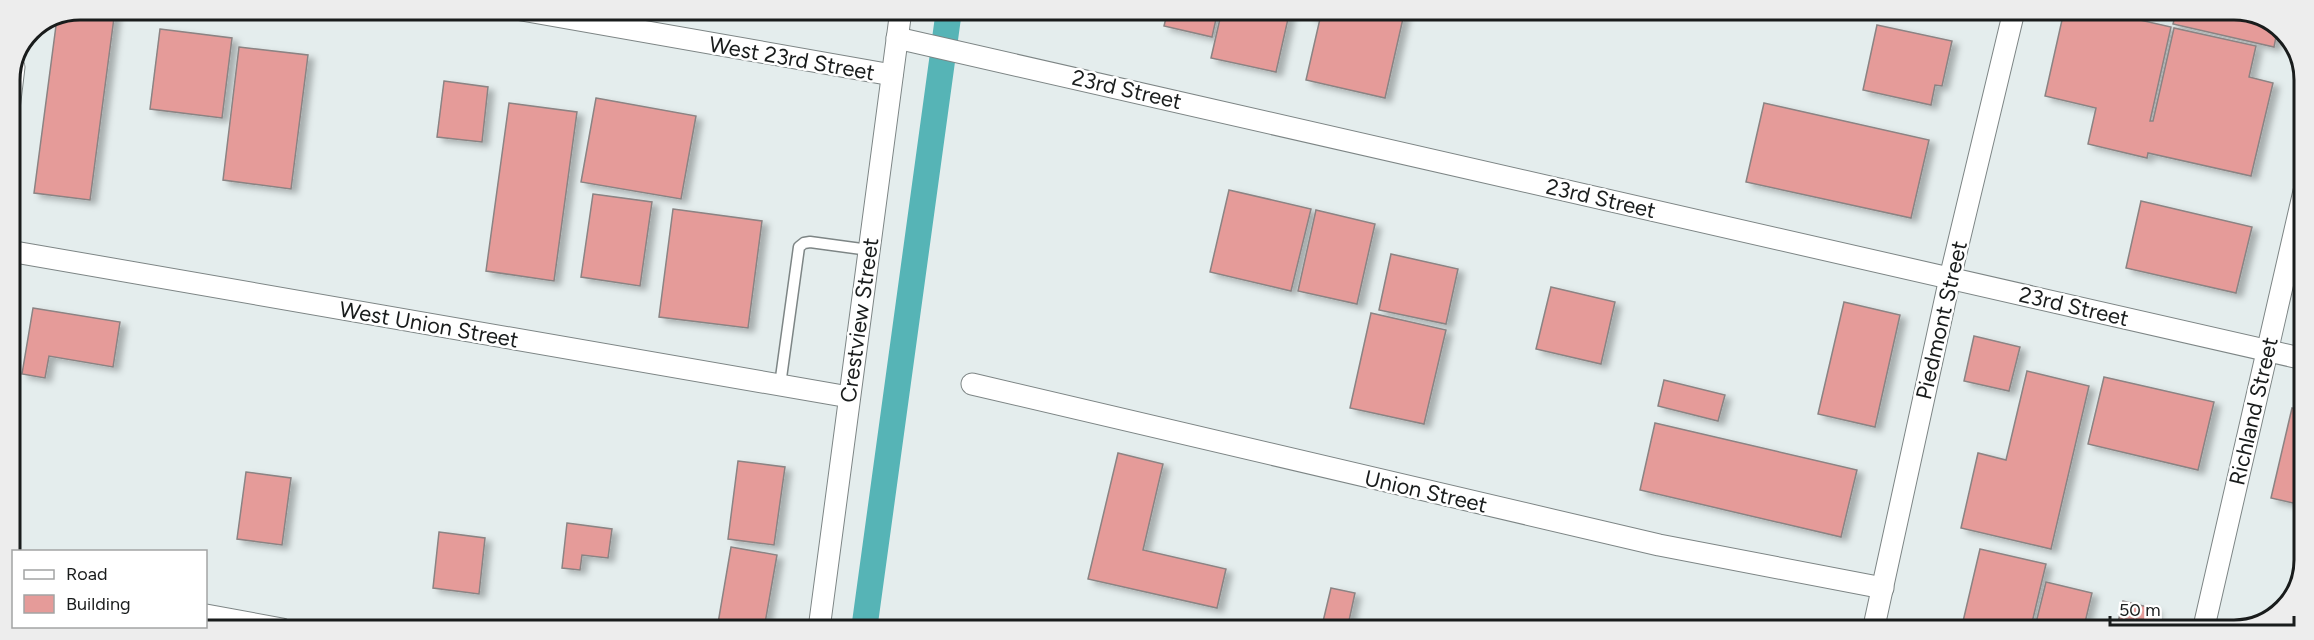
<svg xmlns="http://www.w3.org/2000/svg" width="2314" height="640" viewBox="0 0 2314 640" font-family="Figtree,sans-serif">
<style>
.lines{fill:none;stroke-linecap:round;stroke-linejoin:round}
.canal{stroke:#56b4b6;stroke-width:26}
.building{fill:#e59b99;stroke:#8b8383;stroke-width:1.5;filter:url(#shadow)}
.lane-casing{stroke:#7d8585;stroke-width:13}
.street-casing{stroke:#7d8585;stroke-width:23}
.lane{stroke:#fff;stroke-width:10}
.street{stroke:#fff;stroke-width:21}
.labels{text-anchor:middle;stroke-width:5;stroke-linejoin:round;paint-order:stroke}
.street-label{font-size:22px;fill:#191c1c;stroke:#fff}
.rim{fill:none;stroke:#191c1c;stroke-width:3}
</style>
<defs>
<filter id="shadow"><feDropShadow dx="6" dy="4" stdDeviation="3" flood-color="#0004"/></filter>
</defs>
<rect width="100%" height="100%" fill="#e4eded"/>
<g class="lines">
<path class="canal" d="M 864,630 L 949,10"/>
</g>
<g class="building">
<path d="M 80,9 L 115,10 L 90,200 L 34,193 L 57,18 Z"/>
<path d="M 1168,10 L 1218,10 L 1212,37 L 1164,26 Z"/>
<path d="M 1222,10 L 1290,10 L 1276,72 L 1211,58 Z"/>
<path d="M 1313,10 L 1321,10 L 1319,19 L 1311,17 Z"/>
<path d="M 1322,10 L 1389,10 L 1404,14 L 1385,98 L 1306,80 Z"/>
<path d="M 2064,11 L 2100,11 L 2171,27 L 2150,121 L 2153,121 L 2174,28 L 2256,46 L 2249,77 L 2273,83 L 2251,176 L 2148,153 L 2147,158 L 2088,144 L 2096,108 L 2045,96 Z"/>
<path d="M 2151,11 L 2252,11 L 2278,27 L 2274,47 L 2173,24 L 2175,16 Z"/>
<path d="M 1877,25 L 1952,41 L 1942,86 L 1935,85 L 1931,105 L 1863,90 Z"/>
<path d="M 160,29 L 232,38 L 222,118 L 150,109 Z"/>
<path d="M 239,47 L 308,55 L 291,189 L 223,180 Z"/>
<path d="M 444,81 L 488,87 L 482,142 L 437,137 Z"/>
<path d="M 596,98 L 696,116 L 681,199 L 581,182 Z"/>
<path d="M 509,103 L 577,112 L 554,281 L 486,271 Z"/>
<path d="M 1764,103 L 1929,140 L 1911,218 L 1746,182 Z"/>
<path d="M 1229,190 L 1311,209 L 1291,291 L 1210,272 Z"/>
<path d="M 593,194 L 652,202 L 640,286 L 581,277 Z"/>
<path d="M 2141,201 L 2252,227 L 2236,293 L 2126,268 Z"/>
<path d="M 673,209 L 762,221 L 748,328 L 659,317 Z"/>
<path d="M 1316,210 L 1375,224 L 1357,304 L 1298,291 Z"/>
<path d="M 1391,254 L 1458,269 L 1446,324 L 1379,310 Z"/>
<path d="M 1551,287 L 1615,302 L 1601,364 L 1536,349 Z"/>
<path d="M 1844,302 L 1900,315 L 1875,427 L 1818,414 Z"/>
<path d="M 33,308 L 120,322 L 113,367 L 49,356 L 45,378 L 22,374 Z"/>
<path d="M 1371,313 L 1446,330 L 1424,424 L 1350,408 Z"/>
<path d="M 1974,336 L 2020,347 L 2009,391 L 1964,381 Z"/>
<path d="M 2027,371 L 2089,386 L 2051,549 L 1961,528 L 1978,453 L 2006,460 Z"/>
<path d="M 2104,377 L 2214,402 L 2198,470 L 2088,444 Z"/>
<path d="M 1664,380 L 1725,395 L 1718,421 L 1658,406 Z"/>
<path d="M 2292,408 L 2303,411 L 2303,519 L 2299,518 L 2302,505 L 2271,498 Z"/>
<path d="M 1655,423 L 1857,470 L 1841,537 L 1640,490 Z"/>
<path d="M 1118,453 L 1163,464 L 1143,550 L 1226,569 L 1217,608 L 1088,579 Z"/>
<path d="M 738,461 L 785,467 L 774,545 L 728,539 Z"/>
<path d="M 246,472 L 291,478 L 282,545 L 237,539 Z"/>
<path d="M 567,523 L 612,529 L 608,558 L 582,555 L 580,570 L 562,568 Z"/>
<path d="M 439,532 L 485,538 L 479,594 L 433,588 Z"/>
<path d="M 731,547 L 777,555 L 764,629 L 717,629 Z"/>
<path d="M 1980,549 L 2046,564 L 2030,631 L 1961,630 Z"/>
<path d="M 2046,582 L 2092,593 L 2083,631 L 2034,631 Z"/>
<path d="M 1331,588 L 1355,593 L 1347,630 L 1321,630 Z"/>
<path d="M 2123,601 L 2156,609 L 2151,631 L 2116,631 Z"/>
</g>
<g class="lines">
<g class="lane-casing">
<path id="lane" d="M 780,385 L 799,247 L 804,243 L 810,242 L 869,250"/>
</g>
<g class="street-casing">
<g id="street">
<path d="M 516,9 L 892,75"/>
<path d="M 897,38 L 2304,359"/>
<path d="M 9,109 L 14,67"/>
<path d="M 9,251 L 849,397"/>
<path d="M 972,384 L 1659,545 L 1883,588"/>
<path d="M 206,615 L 282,629"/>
<path d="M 819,629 L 901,10"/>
<path d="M 1873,631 L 1950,278 L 2014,11"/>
<path d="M 2203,631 L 2304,191"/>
</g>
</g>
<use href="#lane" class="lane"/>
<use href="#street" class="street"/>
</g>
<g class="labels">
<g class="street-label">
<text transform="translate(792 58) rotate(10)" y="8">West 23rd Street</text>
<text transform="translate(1127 89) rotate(13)" y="8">23rd Street</text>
<text transform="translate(1601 198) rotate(13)" y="8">23rd Street</text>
<text transform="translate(2074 306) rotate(13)" y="8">23rd Street</text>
<text transform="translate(859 320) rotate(-82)" y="8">Crestview Street</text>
<text transform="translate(1941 320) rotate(-77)" y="8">Piedmont Street</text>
<text transform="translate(429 324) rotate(10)" y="8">West Union Street</text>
<text transform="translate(2253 411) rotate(-77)" y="8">Richland Street</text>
<text transform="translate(1426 491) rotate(13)" y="8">Union Street</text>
</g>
</g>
<path d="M0 0H2314V640H0ZM80 20H2234A60 60 0 0 1 2294 80V560A60 60 0 0 1 2234 620H80A60 60 0 0 1 20 560V80A60 60 0 0 1 80 20Z" fill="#ededed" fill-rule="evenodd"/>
<path class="rim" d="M80 20H2234A60 60 0 0 1 2294 80V560A60 60 0 0 1 2234 620H80A60 60 0 0 1 20 560V80A60 60 0 0 1 80 20Z"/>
<rect x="12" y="550" width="195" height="78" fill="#ffffff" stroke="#a3a4a4" stroke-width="1.5"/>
<rect x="24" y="570" width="30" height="9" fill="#ffffff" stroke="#a3a4a4" stroke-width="1.5"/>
<text x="66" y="580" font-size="18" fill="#191c1c">Road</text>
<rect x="24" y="595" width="30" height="18" fill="#e59b99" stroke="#a3a4a4" stroke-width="1.5"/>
<text x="66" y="610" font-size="18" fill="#191c1c">Building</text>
<path d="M2110 616v9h184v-9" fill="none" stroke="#191c1c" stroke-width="3"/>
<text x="2119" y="616" font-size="18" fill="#191c1c" stroke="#ffffff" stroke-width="4.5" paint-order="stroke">50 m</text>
</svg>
